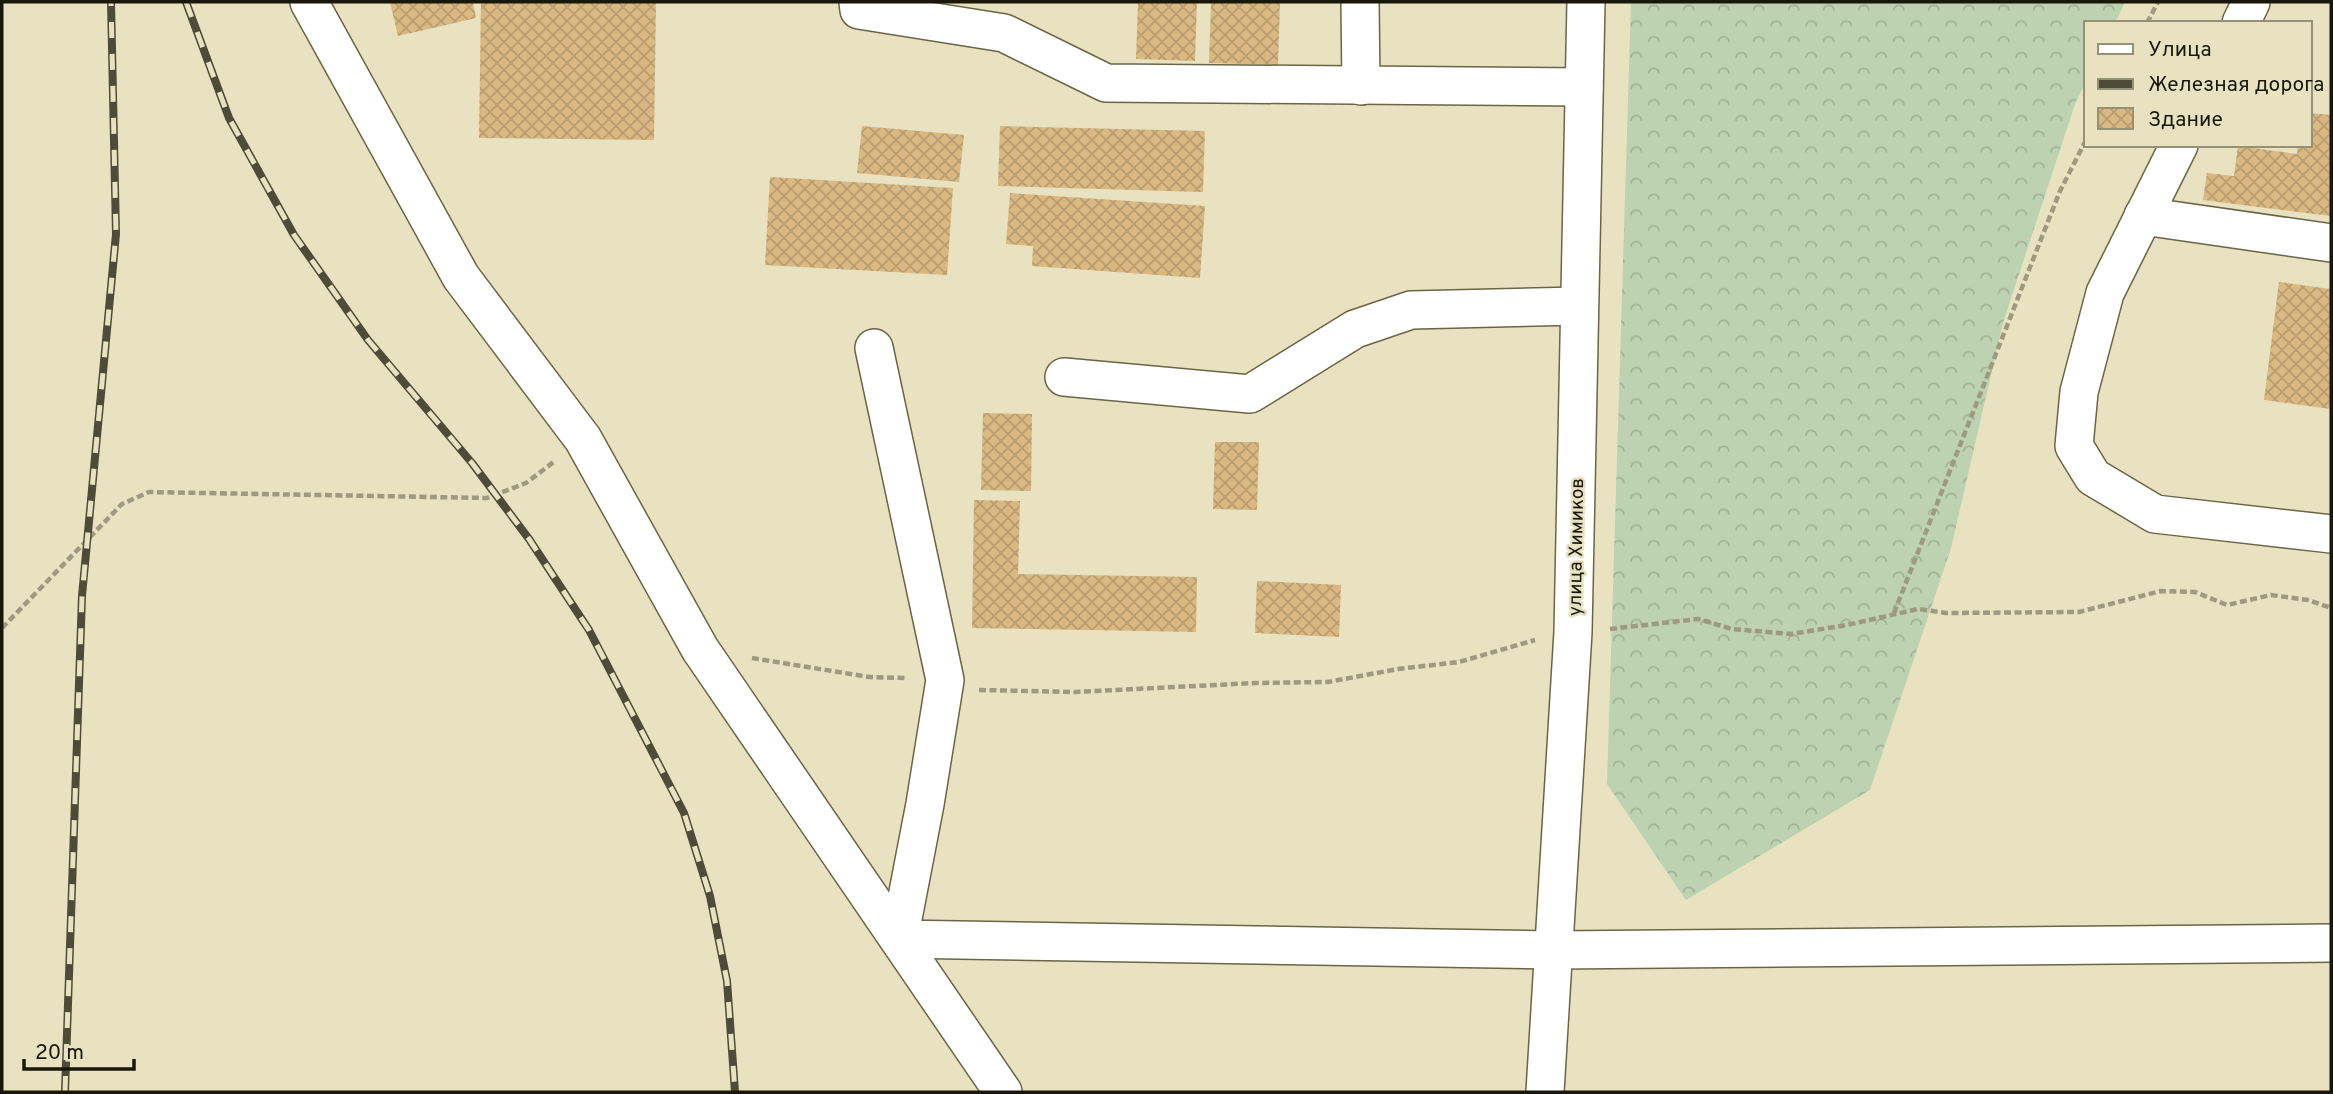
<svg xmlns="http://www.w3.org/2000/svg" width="2333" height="1094" viewBox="0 0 2333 1094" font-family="Overpass,sans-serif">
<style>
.forest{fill:url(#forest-crowns)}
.building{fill:url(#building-cross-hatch)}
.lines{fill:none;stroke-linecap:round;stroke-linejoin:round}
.minor-casing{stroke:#6a6546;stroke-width:40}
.path{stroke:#9e997f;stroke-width:4.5;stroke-dasharray:7 3.5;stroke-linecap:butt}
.minor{stroke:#fff;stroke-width:37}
.rail-casing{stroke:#4e4b38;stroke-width:8}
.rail{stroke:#e8e2c0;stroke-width:5;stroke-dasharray:16;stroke-linecap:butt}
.labels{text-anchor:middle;stroke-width:5;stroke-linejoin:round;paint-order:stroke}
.street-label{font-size:19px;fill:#19170a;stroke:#e8e2c0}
</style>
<defs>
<pattern id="forest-crowns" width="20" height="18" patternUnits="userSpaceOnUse" patternTransform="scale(1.75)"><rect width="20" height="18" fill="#bcd2b0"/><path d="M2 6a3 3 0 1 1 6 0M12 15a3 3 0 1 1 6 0" fill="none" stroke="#a1b496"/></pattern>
<pattern id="building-cross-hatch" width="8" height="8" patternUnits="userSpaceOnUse" patternTransform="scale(1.75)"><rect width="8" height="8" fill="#dab882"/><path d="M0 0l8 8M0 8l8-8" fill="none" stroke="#ba9d6f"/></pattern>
</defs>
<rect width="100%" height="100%" fill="#e8e2c0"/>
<path class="forest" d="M 1631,2 L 2125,2 L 2115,23 L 2086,23 L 2086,81 L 2075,104 L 2003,323 L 1951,548 L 1870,790 L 1686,900 L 1607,784 Z"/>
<g class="building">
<path d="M 390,2 L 473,2 L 476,18 L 398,36 Z"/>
<path d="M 481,2 L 656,2 L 654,140 L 479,138 Z"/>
<path d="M 1138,2 L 1197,2 L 1195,61 L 1136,59 Z"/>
<path d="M 1211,2 L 1280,2 L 1278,65 L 1209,63 Z"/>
<path d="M 2310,113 L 2331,115 L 2331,216 L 2203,200 L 2207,173 L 2234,176 L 2238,146 L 2297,154 L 2298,145 L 2310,145 Z"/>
<path d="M 862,126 L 964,135 L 959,182 L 857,173 Z"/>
<path d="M 1000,126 L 1205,131 L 1203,192 L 998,186 Z"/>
<path d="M 770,177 L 953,188 L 947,275 L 765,265 Z"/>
<path d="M 1010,193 L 1205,206 L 1200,278 L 1032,266 L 1033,246 L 1006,244 Z"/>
<path d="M 2279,282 L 2331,289 L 2331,409 L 2264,400 Z"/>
<path d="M 983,413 L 1032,414 L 1031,491 L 981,490 Z"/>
<path d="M 1215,442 L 1259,442 L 1257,510 L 1213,509 Z"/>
<path d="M 974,500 L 1020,501 L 1018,574 L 1197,577 L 1196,632 L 972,628 Z"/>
<path d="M 1257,581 L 1341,585 L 1339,637 L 1255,633 Z"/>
</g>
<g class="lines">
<g class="minor-casing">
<g id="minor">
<path d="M 309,2 L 461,277 L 583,439 L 700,649 L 1003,1092"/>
<path d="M 858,2 L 859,10 L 1004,33 L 1106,83 L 1584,87"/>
<path d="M 1360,2 L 1361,86"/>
<path d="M 2241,23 L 2251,2"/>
<path d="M 2179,145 L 2105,293 L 2079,392 L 2074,446 L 2093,477 L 2155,514 L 2331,534"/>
<path d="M 2143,216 L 2331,243"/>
<path d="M 874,348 L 945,680 L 925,804 L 899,939 L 1554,950 L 2331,943"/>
<path d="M 1064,377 L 1250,394 L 1355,329 L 1411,310 L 1579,306"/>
<path d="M 1545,1092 L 1573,632 L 1586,2"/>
</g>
</g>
<g class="path">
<path d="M 2147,23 L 2158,2"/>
<path d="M 1894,613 L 2060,191 L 2086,140"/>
<path d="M 2,628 L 122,504 L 149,492 L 487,498 L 526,483 L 555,461"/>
<path d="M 1610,629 L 1698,619 L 1732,629 L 1791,634 L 1847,625 L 1918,609 L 1946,613 L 2079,612 L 2161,591 L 2195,592 L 2227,605 L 2271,595 L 2308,600 L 2331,608"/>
<path d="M 752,658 L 869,677 L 906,678"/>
<path d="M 979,690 L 1075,692 L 1255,683 L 1328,682 L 1398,669 L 1459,662 L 1535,640"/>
</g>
<use href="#minor" class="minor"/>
<g class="rail-casing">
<g id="rail">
<path d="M 186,2 L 229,118 L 294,235 L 368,340 L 472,463 L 529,539 L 589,630 L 684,813 L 710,896 L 727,981 L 735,1092"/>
<path d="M 65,1092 L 82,596 L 116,234 L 111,2"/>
</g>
</g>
<use href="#rail" class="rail"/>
</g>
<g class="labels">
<g class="street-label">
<text transform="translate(1575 547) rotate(-89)" y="7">улица Химиков</text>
</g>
</g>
<rect width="2333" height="1094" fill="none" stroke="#19170a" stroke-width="7"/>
<rect x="2084" y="21" width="228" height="126" fill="#e8e2c0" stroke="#959177" stroke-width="2"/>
<rect x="2098" y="44" width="35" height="10" fill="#ffffff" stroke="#959177" stroke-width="2"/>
<text x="2148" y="56" font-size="21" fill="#19170a">Улица</text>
<rect x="2098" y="79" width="35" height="10" fill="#4e4b38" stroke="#959177" stroke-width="2"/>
<text x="2148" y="91" font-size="21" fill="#19170a">Железная дорога</text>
<rect x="2098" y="108" width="35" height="21" fill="url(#building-cross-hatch)" stroke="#959177" stroke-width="2"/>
<text x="2148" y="126" font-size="21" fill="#19170a">Здание</text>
<path d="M24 1059v10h110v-10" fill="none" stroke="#19170a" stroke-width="3.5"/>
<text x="35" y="1059" font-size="21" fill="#19170a" stroke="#e8e2c0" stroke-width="5" paint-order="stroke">20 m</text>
</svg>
